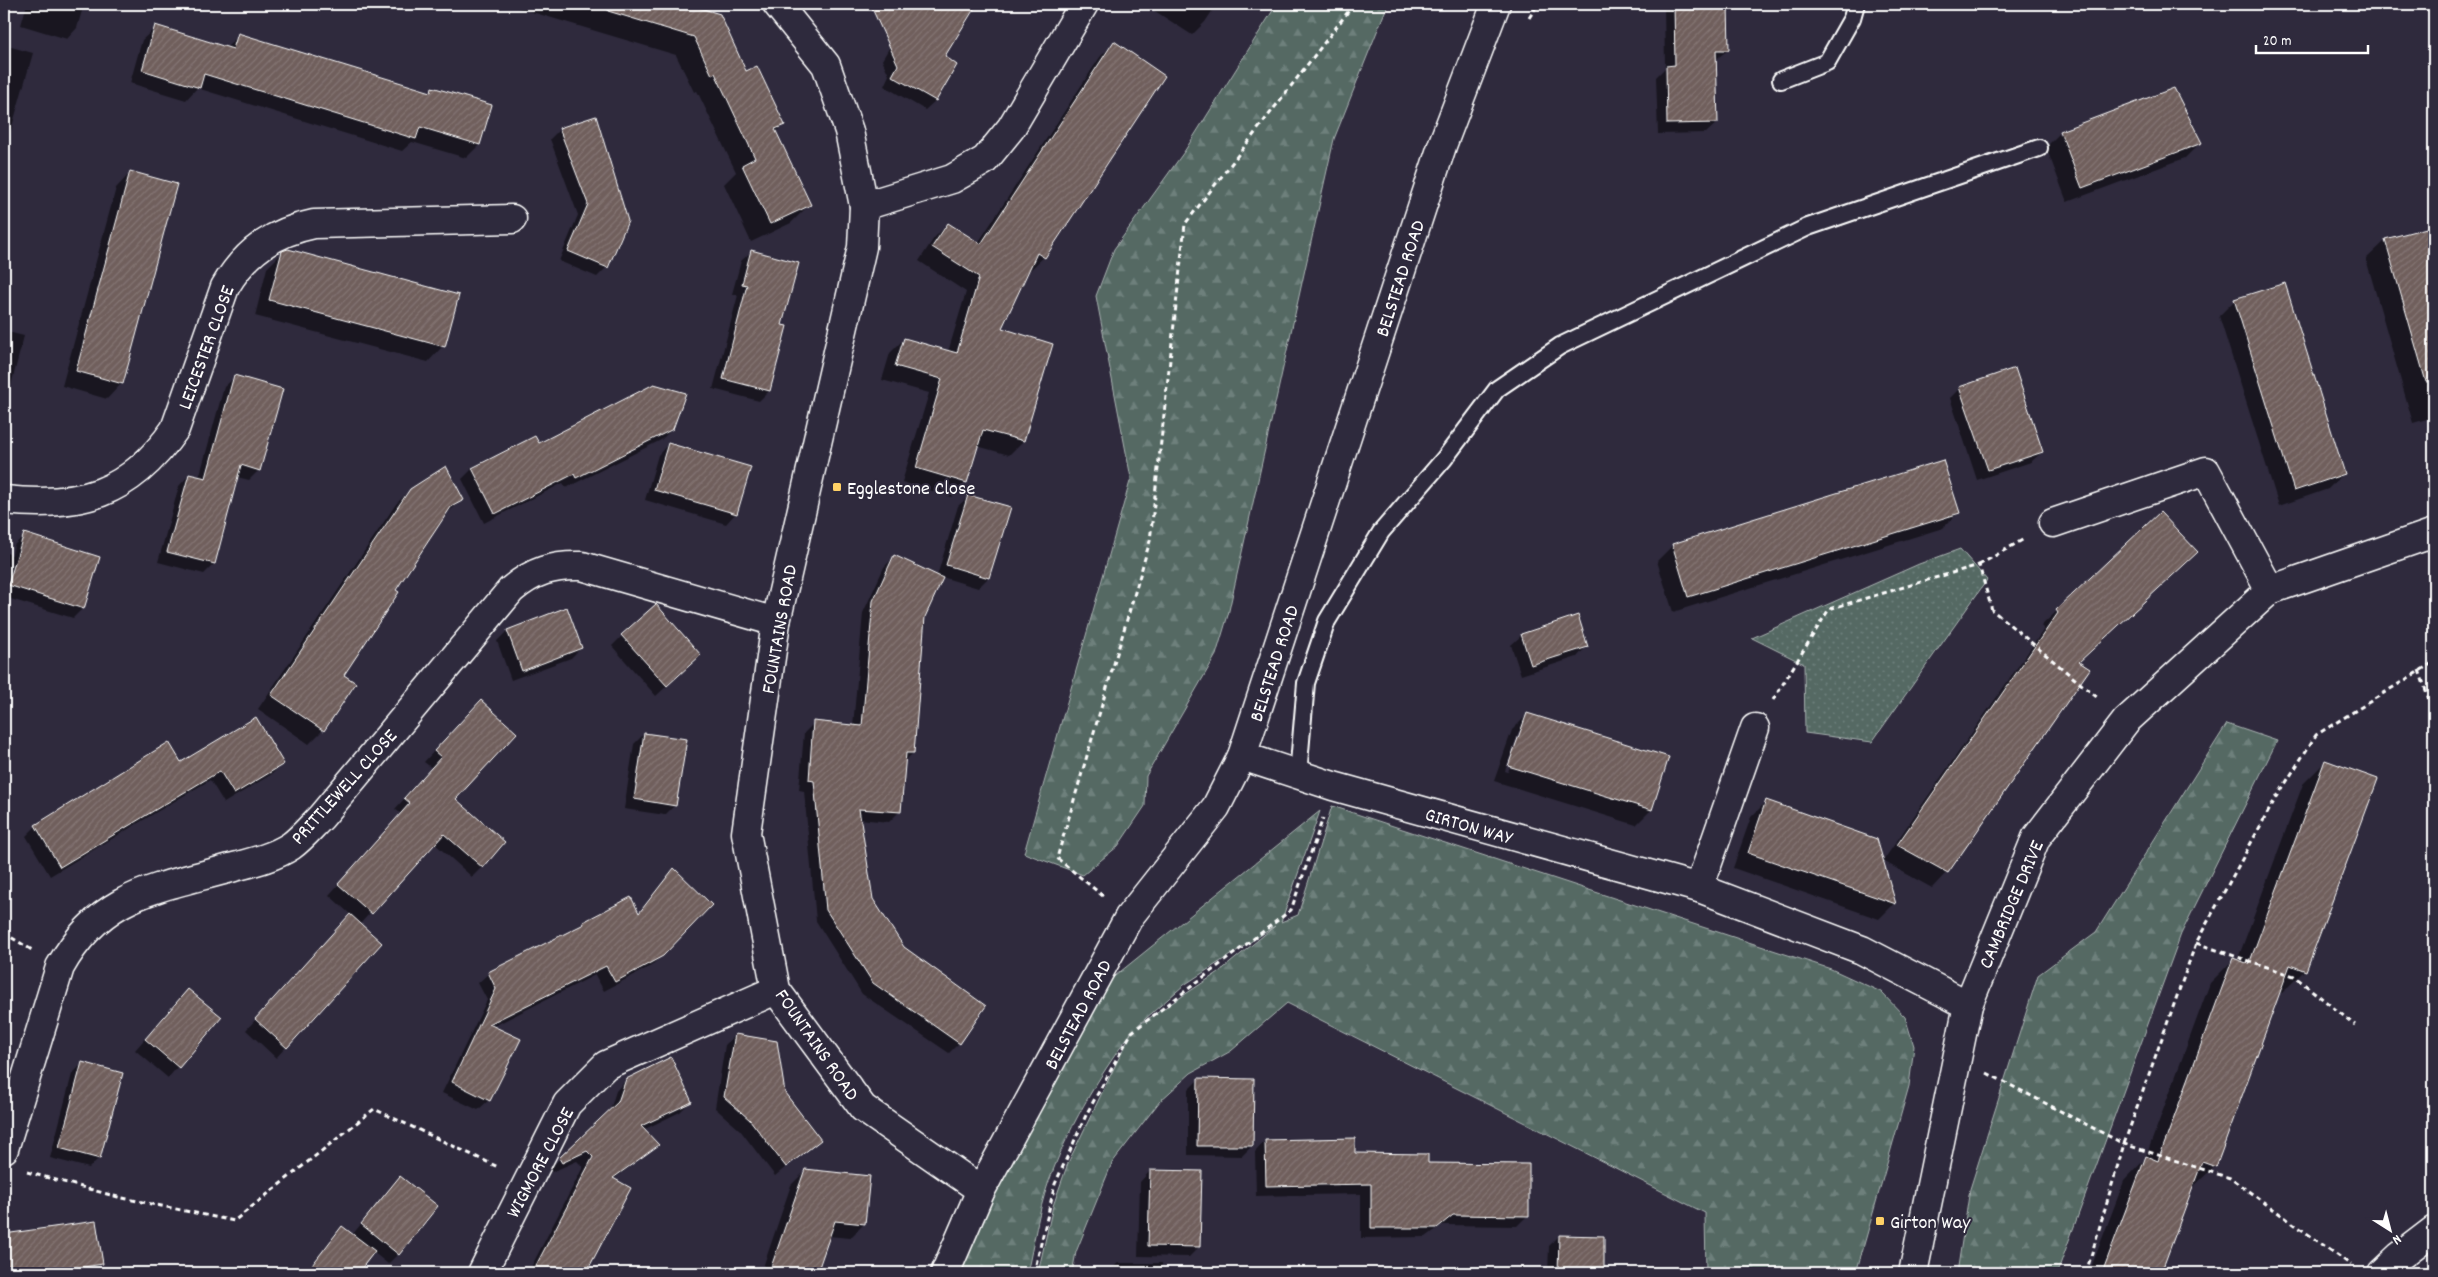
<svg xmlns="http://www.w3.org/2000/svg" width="2438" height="1277" viewBox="0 0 2438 1277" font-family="Dekko,sans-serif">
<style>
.green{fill:url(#green-dots);stroke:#aab4b2}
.forest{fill:url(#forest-firs);stroke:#aab4b2;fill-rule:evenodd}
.shadow{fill:#0007;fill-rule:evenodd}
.building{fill:url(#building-hatch);stroke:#fff}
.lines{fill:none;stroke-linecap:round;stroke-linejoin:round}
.lane-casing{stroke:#fff;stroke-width:20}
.street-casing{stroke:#fff;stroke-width:31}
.secondary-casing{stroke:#fff;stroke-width:31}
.path{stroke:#fff;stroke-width:3;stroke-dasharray:5 4;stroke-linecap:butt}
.lane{stroke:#2f2a3d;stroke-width:16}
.street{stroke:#2f2a3d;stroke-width:28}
.secondary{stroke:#2f2a3d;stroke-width:28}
.poi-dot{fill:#ffd166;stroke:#2f2a3d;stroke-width:2}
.labels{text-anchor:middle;stroke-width:4;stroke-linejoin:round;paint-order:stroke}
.street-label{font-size:20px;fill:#fff;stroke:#2f2a3d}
.poi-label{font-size:20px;fill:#fff;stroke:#2f2a3d;text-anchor:start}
</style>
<defs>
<pattern id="green-dots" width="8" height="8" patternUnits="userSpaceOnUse" patternTransform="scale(1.25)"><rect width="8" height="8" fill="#546964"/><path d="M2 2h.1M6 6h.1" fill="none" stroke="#6e807b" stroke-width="1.8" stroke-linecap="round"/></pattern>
<pattern id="forest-firs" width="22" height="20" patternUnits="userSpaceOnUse" patternTransform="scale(1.25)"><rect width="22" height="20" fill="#546964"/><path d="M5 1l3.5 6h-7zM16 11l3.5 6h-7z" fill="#6e807b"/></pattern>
<pattern id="building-hatch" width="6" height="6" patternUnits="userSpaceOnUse" patternTransform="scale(1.25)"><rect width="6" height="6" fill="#6f5e5c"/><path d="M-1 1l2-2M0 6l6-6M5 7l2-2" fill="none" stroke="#857674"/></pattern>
</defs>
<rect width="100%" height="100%" fill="#2f2a3d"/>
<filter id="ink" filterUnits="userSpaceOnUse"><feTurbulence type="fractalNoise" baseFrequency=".02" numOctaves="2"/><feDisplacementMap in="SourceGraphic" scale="10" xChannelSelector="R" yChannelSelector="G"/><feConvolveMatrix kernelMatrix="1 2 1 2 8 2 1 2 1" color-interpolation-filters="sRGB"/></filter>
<g filter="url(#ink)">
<path class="green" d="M 1960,549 L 1987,580 L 1872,742 L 1805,733 L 1804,664 L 1752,638 L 1919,564 Z"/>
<g class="forest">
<path d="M 1277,4 L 1388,4 L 1334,139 L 1228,615 L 1216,655 L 1146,776 L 1145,806 L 1118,846 L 1083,875 L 1024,853 L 1131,478 L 1096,296 L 1114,249 L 1184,152 Z"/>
<path d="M 2227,724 L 2277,741 L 2181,934 L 2057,1273 L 1957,1273 L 1970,1189 L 2038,975 L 2096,932 Z"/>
<path d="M 1332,806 L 1831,969 L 1881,992 L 1905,1017 L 1914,1046 L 1909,1086 L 1856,1273 L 1706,1273 L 1705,1213 L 1287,1003 L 1231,1051 L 1191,1073 L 1160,1101 L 1112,1163 L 1076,1252 L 1072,1273 L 1038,1273 L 1053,1206 L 1068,1163 L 1131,1033 C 1097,1078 1067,1130 1048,1184 C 1038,1212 1034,1244 1027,1273 L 939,1273 L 1059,1021 L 1320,811 L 1281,922 L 1298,915 ZM 1275,926 L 1219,972 L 1137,1026 L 1184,985 Z"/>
</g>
<g class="shadow">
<path d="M 27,4 L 84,4 L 77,28 L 67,39 L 21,25 Z"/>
<path d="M 505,4 L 683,4 L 720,15 L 745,73 L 783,125 L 775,133 L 809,205 L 791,223 L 751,242 L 724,184 L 736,172 L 697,91 L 694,92 L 676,55 Z"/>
<path d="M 915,4 L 975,4 L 943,57 L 955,65 L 935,101 L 925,110 L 884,86 L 889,75 L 882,60 Z"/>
<path d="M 1144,4 L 1217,4 L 1205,22 L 1192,35 Z"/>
<path d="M 1664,4 L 1727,4 L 1728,50 L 1715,60 L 1717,123 L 1706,133 L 1658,134 L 1656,77 L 1665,68 Z"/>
<path d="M 156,27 L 226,48 L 239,35 L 428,93 L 433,88 L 479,145 L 466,158 L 412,142 L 402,151 L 197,88 L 186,100 L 130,83 L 142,40 Z"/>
<path d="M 1114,43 L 1163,76 L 1044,257 L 1029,271 L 1028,270 L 1000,329 L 1023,441 L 1009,455 L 977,446 L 966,482 L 952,497 L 902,482 L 929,393 L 882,380 L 890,353 L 904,339 L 948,352 L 966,292 L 919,261 L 934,238 L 948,224 L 978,243 L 1100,57 Z"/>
<path d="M 4,45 L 33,53 L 4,155 Z"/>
<path d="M 595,118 L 607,267 L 597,277 L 559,261 L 578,215 L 550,139 L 560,129 Z"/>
<path d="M 2061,132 L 2201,142 L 2185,158 L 2067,202 L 2046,147 Z"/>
<path d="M 131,172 L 122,383 L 107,399 L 62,386 L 116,188 Z"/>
<path d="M 2434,227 L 2434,417 L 2413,423 L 2366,259 L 2385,241 Z"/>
<path d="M 752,251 L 781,326 L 769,391 L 759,401 L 713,389 L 738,295 L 732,294 L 741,261 Z"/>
<path d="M 283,252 L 443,346 L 428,362 L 255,316 L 267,268 Z"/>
<path d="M 2235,300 L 2343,474 L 2328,489 L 2279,506 L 2219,316 Z"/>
<path d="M 4,331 L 24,336 L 10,389 L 4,395 Z"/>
<path d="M 235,377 L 259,470 L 249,480 L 237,477 L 214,564 L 204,574 L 158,562 L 179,486 L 189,475 L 199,478 L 224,387 Z"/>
<path d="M 1960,388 L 2042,452 L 2031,462 L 1977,480 L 1950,398 Z"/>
<path d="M 672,429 L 661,440 L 566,488 L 563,483 L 484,523 L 462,479 L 472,469 L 535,438 L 538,445 Z"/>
<path d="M 668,444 L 736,513 L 726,524 L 645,500 L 658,455 Z"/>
<path d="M 1942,462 L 1958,513 L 1943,528 L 1673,612 L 1657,561 L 1672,546 Z"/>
<path d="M 410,490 L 462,500 L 443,517 L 394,591 L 342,675 L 355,684 L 323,730 L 309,744 L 258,709 L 396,504 Z"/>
<path d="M 969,496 L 988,578 L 978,588 L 942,577 L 924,616 L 913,753 L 904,762 L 900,811 L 889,822 L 859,819 L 871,900 L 959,1043 L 949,1053 L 862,994 L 816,921 L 804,791 L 799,790 L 804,733 L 814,723 L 853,726 L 863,613 L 884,567 L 894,557 L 937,576 L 958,506 Z"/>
<path d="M 2160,514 L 2078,662 L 1947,872 L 1932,888 L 1883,861 L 2044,629 L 2041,626 Z"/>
<path d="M 25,535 L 83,608 L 73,618 L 4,597 L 4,552 L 12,555 L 14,545 Z"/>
<path d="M 507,631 L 581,648 L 571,658 L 511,680 L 497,641 Z"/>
<path d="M 1522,635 L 1587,646 L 1577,657 L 1521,675 L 1511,645 Z"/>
<path d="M 622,636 L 690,665 L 656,696 L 612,646 Z"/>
<path d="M 470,712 L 454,799 L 482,867 L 472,877 L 434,843 L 360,924 L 381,943 L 276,1058 L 246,1030 L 351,915 L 329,895 L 401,814 L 395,809 L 432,768 L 424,762 Z"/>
<path d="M 1527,715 L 1668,758 L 1651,810 L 1636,825 L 1494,781 L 1512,730 ZM 1519,731 L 1522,731 L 1508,772 L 1505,771 Z"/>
<path d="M 644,734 L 675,805 L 665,815 L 624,809 L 634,744 Z"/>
<path d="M 2326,761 L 2305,970 L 2282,993 L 2279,992 L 2215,1166 L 2191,1189 L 2160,1273 L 2089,1273 L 2124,1181 L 2145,1159 L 2210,983 L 2233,960 L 2237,961 L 2303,784 Z"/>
<path d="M 181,763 L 282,764 L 272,774 L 224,803 L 210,780 L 50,876 L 26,836 L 36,826 Z"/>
<path d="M 1766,802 L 1876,840 L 1894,904 L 1879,919 L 1733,868 L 1751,817 Z"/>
<path d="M 674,870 L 662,955 L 651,966 L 604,991 L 595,975 L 492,1027 L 489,1100 L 478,1110 L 442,1093 L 487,1000 L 478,983 L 489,973 L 579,928 L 630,899 L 638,914 Z"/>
<path d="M 178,1001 L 220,1017 L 168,1078 L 135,1050 Z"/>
<path d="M 735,1035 L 819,1140 L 775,1176 L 740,1130 L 715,1108 L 725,1045 Z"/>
<path d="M 82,1064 L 99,1158 L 89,1168 L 50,1158 L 72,1074 Z"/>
<path d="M 626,1080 L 690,1102 L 680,1112 L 643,1130 L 657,1145 L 613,1180 L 629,1188 L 584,1273 L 528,1273 L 583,1167 L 577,1161 L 552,1172 L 549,1169 L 609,1113 L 616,1091 Z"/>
<path d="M 1198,1080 L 1252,1146 L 1242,1156 L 1188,1155 L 1188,1090 Z"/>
<path d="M 1265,1141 L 1427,1164 L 1527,1216 L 1517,1226 L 1442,1225 L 1426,1237 L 1361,1238 L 1361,1194 L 1256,1196 L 1255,1152 Z"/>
<path d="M 805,1171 L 864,1224 L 850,1238 L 828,1236 L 815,1273 L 761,1273 L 791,1185 Z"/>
<path d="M 1150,1171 L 1199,1247 L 1189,1257 L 1138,1256 L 1140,1182 Z"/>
<path d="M 400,1177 L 398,1254 L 388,1264 L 373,1252 L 356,1273 L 305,1273 L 342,1227 L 352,1235 Z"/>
<path d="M 95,1222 L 101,1264 L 92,1273 L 4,1273 L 4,1236 Z"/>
<path d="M 1559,1236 L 1603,1237 L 1603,1273 L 1548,1273 L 1549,1246 Z"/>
<path d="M 1118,1263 L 1162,1263 L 1162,1273 L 1107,1273 Z"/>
</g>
<g class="building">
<path d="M 610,4 L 687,4 L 720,14 L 746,71 L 757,66 L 785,125 L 775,129 L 811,205 L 770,224 L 742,165 L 755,158 L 715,73 L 712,75 L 694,37 L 608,11 Z"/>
<path d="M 870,4 L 977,4 L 945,56 L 957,65 L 936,101 L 892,76 L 898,65 Z"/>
<path d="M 1674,4 L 1728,4 L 1729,50 L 1716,50 L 1718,123 L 1667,124 L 1666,66 L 1675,65 Z"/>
<path d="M 155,25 L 233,49 L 238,33 L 431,92 L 432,87 L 492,105 L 480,145 L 420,127 L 416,139 L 204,74 L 200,88 L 142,70 Z"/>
<path d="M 1114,41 L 1165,76 L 1045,258 L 1037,253 L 1002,328 L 1053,344 L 1024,441 L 983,430 L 967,483 L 916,468 L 942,379 L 895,366 L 904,338 L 957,353 L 979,277 L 932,247 L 948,223 L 981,244 Z"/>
<path d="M 2174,88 L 2202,143 L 2082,188 L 2060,131 Z"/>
<path d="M 596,116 L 628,221 L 608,268 L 568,251 L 588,204 L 559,128 Z"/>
<path d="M 130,171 L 177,184 L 123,384 L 76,371 Z"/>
<path d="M 2434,226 L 2434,381 L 2426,382 L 2385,239 Z"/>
<path d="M 288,249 L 459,295 L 445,347 L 269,300 L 282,251 Z"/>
<path d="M 751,250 L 799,263 L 782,325 L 787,326 L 770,391 L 723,379 L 747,285 L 742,284 Z"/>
<path d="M 2285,283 L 2345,474 L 2294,491 L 2234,299 Z"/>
<path d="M 2015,368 L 2043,452 L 1988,470 L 1959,387 Z"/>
<path d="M 234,375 L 283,389 L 260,471 L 241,465 L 215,564 L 167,552 L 189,474 L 206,478 Z"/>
<path d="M 654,384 L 686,393 L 673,429 L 576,478 L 574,474 L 495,514 L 472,468 L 535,436 L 539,443 Z"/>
<path d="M 668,443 L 751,467 L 737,514 L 654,490 Z"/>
<path d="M 1943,460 L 1960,513 L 1688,597 L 1672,544 Z"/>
<path d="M 446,466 L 464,500 L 451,507 L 396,590 L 399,592 L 344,675 L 356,683 L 324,731 L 271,695 L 410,489 Z"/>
<path d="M 968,495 L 1011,507 L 989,578 L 946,565 Z"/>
<path d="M 2160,512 L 2198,552 L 2079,662 L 2090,669 L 1948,873 L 1897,845 L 2058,613 L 2056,610 Z"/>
<path d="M 24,533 L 100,557 L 84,609 L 8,585 Z"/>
<path d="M 894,555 L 943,578 L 925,617 L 914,753 L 906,753 L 901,812 L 859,809 L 873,899 L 904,947 L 986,1006 L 960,1044 L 873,983 L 826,910 L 814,781 L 809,780 L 813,721 L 862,726 L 873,601 Z"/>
<path d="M 656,604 L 701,655 L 667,686 L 621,635 Z"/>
<path d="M 567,607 L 582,648 L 522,671 L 507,630 Z"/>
<path d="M 1578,615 L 1588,647 L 1531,665 L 1521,634 Z"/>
<path d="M 481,700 L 517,733 L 456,799 L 505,842 L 483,868 L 444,834 L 372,914 L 338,884 L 410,803 L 404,798 L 441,757 L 434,751 Z"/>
<path d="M 1527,713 L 1669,757 L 1652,810 L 1508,766 Z"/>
<path d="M 256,717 L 284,764 L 234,794 L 220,771 L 60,867 L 35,825 L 169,742 L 181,762 Z"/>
<path d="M 644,733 L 687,739 L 676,806 L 634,799 Z"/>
<path d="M 2325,760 L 2378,779 L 2306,971 L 2290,965 L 2216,1167 L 2202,1162 L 2161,1273 L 2102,1273 L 2146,1156 L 2158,1161 L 2233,958 L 2249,964 Z"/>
<path d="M 1766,800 L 1877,839 L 1896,904 L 1748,853 Z"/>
<path d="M 674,868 L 712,905 L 663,956 L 615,982 L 606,966 L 489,1024 L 521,1039 L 490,1101 L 452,1082 L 496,989 L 488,972 L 584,924 L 583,922 L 631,897 L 639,913 Z"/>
<path d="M 350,914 L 382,943 L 287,1048 L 255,1019 Z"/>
<path d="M 188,989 L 222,1017 L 179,1068 L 145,1039 Z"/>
<path d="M 735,1034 L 777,1041 L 785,1093 L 821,1140 L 786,1167 L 750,1120 L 724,1097 Z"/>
<path d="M 671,1057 L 692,1102 L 641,1126 L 659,1145 L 613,1178 L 631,1188 L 586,1273 L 532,1273 L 593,1157 L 587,1151 L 562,1163 L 559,1158 L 618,1102 L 626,1079 Z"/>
<path d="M 82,1062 L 123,1073 L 100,1159 L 59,1148 Z"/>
<path d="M 1198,1078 L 1254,1079 L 1253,1146 L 1197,1146 Z"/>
<path d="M 1355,1138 L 1355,1153 L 1428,1154 L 1428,1163 L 1529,1164 L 1529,1216 L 1453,1215 L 1437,1228 L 1371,1228 L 1371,1184 L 1266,1186 L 1265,1140 Z"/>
<path d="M 805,1169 L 870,1176 L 865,1224 L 835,1221 L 817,1273 L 769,1273 Z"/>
<path d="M 1150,1170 L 1202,1171 L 1200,1247 L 1148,1246 Z"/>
<path d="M 400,1176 L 438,1206 L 399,1255 L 361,1224 Z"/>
<path d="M 96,1221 L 103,1264 L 45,1273 L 8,1273 L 4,1234 Z"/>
<path d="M 342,1226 L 375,1251 L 358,1273 L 306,1273 Z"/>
<path d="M 1559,1235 L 1604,1236 L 1604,1273 L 1558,1273 Z"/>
</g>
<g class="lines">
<g class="lane-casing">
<g id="lane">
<path d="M 1781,80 L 1827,62 L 1852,18 L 1856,4"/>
<path d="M 1298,775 L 1306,683 L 1327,621 L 1381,532 L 1444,459 L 1497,389 L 1560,346 L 1808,227 L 2039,148"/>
</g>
</g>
<g class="street-casing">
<g id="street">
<path d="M 864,206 L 952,179 L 985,160 L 1011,128 L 1084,4"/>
<path d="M 4,500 C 80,508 129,495 175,429 L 225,287 C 246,251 274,232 314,224 L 512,219"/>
<path d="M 2053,523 L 2206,471 L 2270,590"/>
<path d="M 1699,888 L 1755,728"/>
<path d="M 4,1149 L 60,967 C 103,891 158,889 234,867 C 253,862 274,857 291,846 C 302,838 311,827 321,817 L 511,590 C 533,571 553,565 582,566 L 776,622"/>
<path d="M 482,1273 L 567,1104 L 606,1065 L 776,990"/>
<path d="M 2382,1273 L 2400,1256 L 2434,1230"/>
</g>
</g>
<g class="secondary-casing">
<g id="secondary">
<path d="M 777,4 L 826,65 L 849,131 L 864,206 L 862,247 L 776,622 L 746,833 L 776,990 L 863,1108 L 981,1190"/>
<path d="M 1242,756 L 1333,786 L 1699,888 L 1862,950 L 1968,1005"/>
<path d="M 945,1273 L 981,1190 L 1129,917 L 1216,807 L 1242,756 L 1443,143 L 1496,4"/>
<path d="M 1913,1273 L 1968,1005 L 2036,838 L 2126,721 L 2270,590 L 2434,533"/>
</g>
</g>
<g class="path">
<path d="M 1529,18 L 1538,4"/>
<path d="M 1979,565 L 2024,539"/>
<path d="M 2419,670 L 2434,714"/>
<path d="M 1773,700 L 1829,609 L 1979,565 L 1992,610 L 2099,699"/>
<path d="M 1103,896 L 1057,858 L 1150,541 L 1185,224 L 1354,4"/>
<path d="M 4,933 L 32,950"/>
<path d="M 2196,943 L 2294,976 L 2355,1025"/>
<path d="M 1987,1073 L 2124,1144 L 2230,1178 L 2351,1265"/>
<path d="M 27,1172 L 118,1197 L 234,1221 L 374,1109 L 498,1167"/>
<path d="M 1034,1273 L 1055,1184 L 1087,1113 L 1132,1032 L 1291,910 L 1323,818"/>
<path d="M 2086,1273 L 2124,1144 L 2196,943 L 2273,803 L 2316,735 L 2434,662"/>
</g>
<use href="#lane" class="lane"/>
<use href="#street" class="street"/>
<use href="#secondary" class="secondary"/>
</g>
</g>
<g class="poi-dot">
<rect x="832" y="482" width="10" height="10" rx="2.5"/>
<rect x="1875" y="1216" width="10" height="10" rx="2.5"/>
</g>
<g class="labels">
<g class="street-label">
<text transform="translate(1399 278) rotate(-72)" y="7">BELSTEAD ROAD</text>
<text transform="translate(205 347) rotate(-70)" y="7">LEICESTER CLOSE</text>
<text transform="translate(778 629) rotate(-80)" y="7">FOUNTAINS ROAD</text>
<text transform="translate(1273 663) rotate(-72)" y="7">BELSTEAD ROAD</text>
<text transform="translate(343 786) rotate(-48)" y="7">PRITTLEWELL CLOSE</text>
<text transform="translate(1469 825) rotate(16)" y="7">GIRTON WAY</text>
<text transform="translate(2010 904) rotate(-67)" y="7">CAMBRIDGE DRIVE</text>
<text transform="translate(1077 1014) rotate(-62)" y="7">BELSTEAD ROAD</text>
<text transform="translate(818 1044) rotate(55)" y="7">FOUNTAINS ROAD</text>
<text transform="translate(539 1162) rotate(-62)" y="7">WIGMORE CLOSE</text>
</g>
<g class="poi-label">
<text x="847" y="494">Egglestone Close</text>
<text x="1890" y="1228">Girton Way</text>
</g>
</g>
<rect width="2438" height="1277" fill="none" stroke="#2f2a3d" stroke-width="20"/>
<rect x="10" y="10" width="2418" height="1257" fill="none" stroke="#fff" stroke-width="2" filter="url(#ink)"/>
<g transform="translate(2390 1230) rotate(144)" stroke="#2f2a3d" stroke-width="4" paint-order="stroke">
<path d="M0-4L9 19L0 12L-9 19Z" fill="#ffffff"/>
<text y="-8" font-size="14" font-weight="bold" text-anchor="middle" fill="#ffffff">N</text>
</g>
<path d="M2256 45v8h112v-8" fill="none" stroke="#ffffff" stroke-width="2.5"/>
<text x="2263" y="45" font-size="15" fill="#ffffff" stroke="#2f2a3d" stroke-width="4" paint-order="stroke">20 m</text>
</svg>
